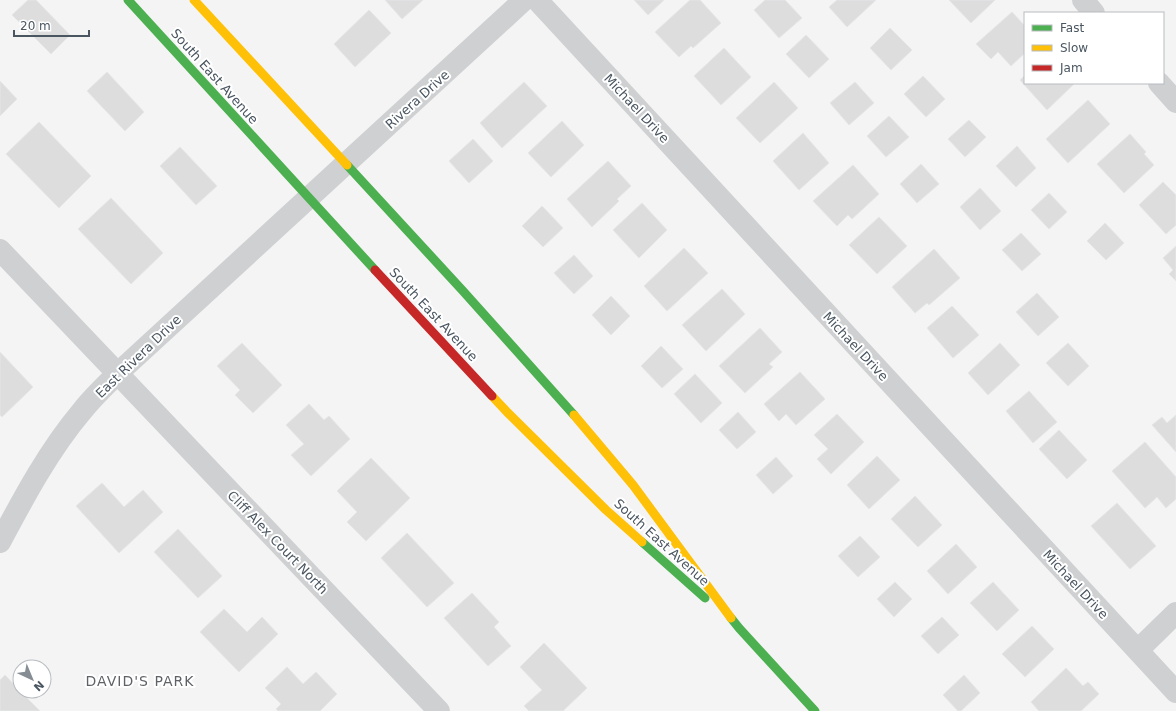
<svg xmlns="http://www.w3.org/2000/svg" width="1176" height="711" viewBox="0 0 1176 711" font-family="'DejaVu Sans',sans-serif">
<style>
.building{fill:#ddddde;stroke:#e5e6e7}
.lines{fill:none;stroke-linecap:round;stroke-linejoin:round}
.street{stroke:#ced0d2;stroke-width:22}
.fast{stroke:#4caf50;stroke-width:9}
.slow{stroke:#ffc107;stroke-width:9}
.jam{stroke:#c62828;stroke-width:9}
.labels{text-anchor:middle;stroke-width:4;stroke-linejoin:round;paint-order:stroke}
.street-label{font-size:13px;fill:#4a5661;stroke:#fff}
.neighbourhood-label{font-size:14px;letter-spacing:1px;fill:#5f6368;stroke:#fff}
</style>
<rect width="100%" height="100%" fill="#f4f4f4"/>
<g class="building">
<path d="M 28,0 L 36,0 L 70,35 L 51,54 L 12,15 Z"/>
<path d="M 385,0 L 423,0 L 402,19 Z"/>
<path d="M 634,0 L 664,0 L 648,15 Z"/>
<path d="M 690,0 L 700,0 L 721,23 L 693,48 L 691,46 L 679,57 L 655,32 Z"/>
<path d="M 765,0 L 785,0 L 802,18 L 779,38 L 754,10 Z"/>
<path d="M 837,0 L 876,0 L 847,27 L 829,7 Z"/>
<path d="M 949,0 L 995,0 L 971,23 Z"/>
<path d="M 369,10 L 391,33 L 355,67 L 334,44 Z"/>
<path d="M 1012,12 L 1025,26 L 1025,53 L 1011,66 L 998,52 L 991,59 L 976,44 Z"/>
<path d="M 890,28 L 912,50 L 891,70 L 870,48 Z"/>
<path d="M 806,35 L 829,59 L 809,78 L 786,54 Z"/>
<path d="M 724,48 L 751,77 L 721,105 L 694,76 Z"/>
<path d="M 107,72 L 144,112 L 125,131 L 87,91 Z"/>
<path d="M 1025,75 L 1025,83 L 1075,83 L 1047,110 L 1020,80 Z"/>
<path d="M 923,76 L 945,99 L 926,117 L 904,94 Z"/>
<path d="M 0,81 L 17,99 L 0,116 Z"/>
<path d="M 524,82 L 547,106 L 502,148 L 480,123 Z"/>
<path d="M 774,82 L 798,108 L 760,143 L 736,118 Z"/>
<path d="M 855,82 L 874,103 L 849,125 L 830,103 Z"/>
<path d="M 1088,100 L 1110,124 L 1068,163 L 1046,139 Z"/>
<path d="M 889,116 L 909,137 L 886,157 L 867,136 Z"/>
<path d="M 969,120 L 986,137 L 965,157 L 948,139 Z"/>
<path d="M 562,121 L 584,145 L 551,177 L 528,153 Z"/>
<path d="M 39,122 L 91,176 L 59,208 L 6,154 Z"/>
<path d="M 803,133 L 829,163 L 799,190 L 773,161 Z"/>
<path d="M 1130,134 L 1146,152 L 1144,154 L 1154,165 L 1124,193 L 1097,164 Z"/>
<path d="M 473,139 L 493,161 L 469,183 L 449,161 Z"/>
<path d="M 1017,146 L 1036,168 L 1016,187 L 996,166 Z"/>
<path d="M 180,147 L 217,186 L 196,205 L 160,166 Z"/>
<path d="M 608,161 L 631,186 L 617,199 L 619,201 L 592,227 L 567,199 Z"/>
<path d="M 921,164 L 939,184 L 917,203 L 900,184 Z"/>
<path d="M 853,165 L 879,194 L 852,219 L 848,215 L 837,226 L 813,201 Z"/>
<path d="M 1163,182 L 1176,195 L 1176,225 L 1166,234 L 1139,205 Z"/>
<path d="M 980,188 L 1001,211 L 980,230 L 960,207 Z"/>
<path d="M 1049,193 L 1067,212 L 1049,229 L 1031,210 Z"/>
<path d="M 111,198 L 163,253 L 131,284 L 78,229 Z"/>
<path d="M 642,203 L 667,230 L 639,258 L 613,230 Z"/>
<path d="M 542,206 L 563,228 L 543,247 L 522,226 Z"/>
<path d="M 879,217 L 907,246 L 877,274 L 849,245 Z"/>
<path d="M 1105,223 L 1124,243 L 1106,260 L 1087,241 Z"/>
<path d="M 1021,233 L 1041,254 L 1022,271 L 1002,250 Z"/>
<path d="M 1176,246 L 1176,281 L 1169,274 L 1173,270 L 1163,258 Z"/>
<path d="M 684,248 L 708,273 L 667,311 L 644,286 Z"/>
<path d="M 934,249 L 960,278 L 929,305 L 927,303 L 915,313 L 892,287 Z"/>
<path d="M 574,255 L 593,276 L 574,294 L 554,273 Z"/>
<path d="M 722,289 L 745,314 L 706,351 L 682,325 Z"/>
<path d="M 1037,293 L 1059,317 L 1038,336 L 1016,312 Z"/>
<path d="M 611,296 L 630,316 L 611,335 L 592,315 Z"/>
<path d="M 952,306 L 979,335 L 953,358 L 927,328 Z"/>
<path d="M 760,328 L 782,352 L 769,364 L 773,367 L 745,393 L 719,366 Z"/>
<path d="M 242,343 L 282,385 L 253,413 L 235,395 L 240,390 L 217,366 Z"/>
<path d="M 1000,343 L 1020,365 L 988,395 L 968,373 Z"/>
<path d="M 1068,343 L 1089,366 L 1068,386 L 1046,363 Z"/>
<path d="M 661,346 L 683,369 L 662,388 L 641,366 Z"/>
<path d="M 0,352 L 33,387 L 2,417 L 0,415 Z"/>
<path d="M 800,372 L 825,399 L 796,425 L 786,414 L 779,421 L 764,404 Z"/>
<path d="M 695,374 L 722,403 L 701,423 L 674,394 Z"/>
<path d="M 1029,391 L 1057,422 L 1033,443 L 1006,411 Z"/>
<path d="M 309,404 L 324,420 L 329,416 L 350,439 L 311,476 L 291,455 L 304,444 L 286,425 Z"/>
<path d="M 738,412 L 756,432 L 737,449 L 719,430 Z"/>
<path d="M 837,414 L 864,442 L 831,474 L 817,459 L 828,449 L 814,435 Z"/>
<path d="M 1176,415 L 1176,452 L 1152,425 L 1162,417 L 1167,423 Z"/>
<path d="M 1059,430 L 1087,460 L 1067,479 L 1039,449 Z"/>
<path d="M 1145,442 L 1176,477 L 1176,499 L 1166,508 L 1157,497 L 1145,508 L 1112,471 Z"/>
<path d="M 877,456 L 900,480 L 869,509 L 847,485 Z"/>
<path d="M 776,457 L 793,476 L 773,494 L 756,475 Z"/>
<path d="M 371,458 L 410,498 L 366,541 L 347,522 L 357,512 L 337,491 Z"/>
<path d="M 102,483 L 124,507 L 143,490 L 163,512 L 119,553 L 76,506 Z"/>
<path d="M 915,496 L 942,525 L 918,547 L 891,519 Z"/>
<path d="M 1117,503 L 1156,546 L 1130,569 L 1091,526 Z"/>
<path d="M 178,529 L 222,576 L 198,598 L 154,552 Z"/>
<path d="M 407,533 L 454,583 L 427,607 L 381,558 Z"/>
<path d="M 860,536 L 880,557 L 858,577 L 838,556 Z"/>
<path d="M 956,544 L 977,567 L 948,594 L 927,571 Z"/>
<path d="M 895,582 L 912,599 L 894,617 L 877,599 Z"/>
<path d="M 993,582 L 1019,610 L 997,631 L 970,603 Z"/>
<path d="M 472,593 L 499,622 L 494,627 L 511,646 L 488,666 L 444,618 Z"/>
<path d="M 224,609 L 247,632 L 262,617 L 278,634 L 239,672 L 200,632 Z"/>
<path d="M 942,617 L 959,635 L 938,654 L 921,636 Z"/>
<path d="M 1032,626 L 1054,649 L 1025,677 L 1002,654 Z"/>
<path d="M 544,643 L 587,688 L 563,711 L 529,711 L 524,706 L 542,690 L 520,667 Z"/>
<path d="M 287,667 L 303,684 L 316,672 L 337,694 L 320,711 L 278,711 L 276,709 L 281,704 L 265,688 Z"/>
<path d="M 1066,668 L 1083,686 L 1088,682 L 1099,694 L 1081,711 L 1039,711 L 1031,702 Z"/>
<path d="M 5,675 L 20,691 L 40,711 L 0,711 L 0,680 Z"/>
<path d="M 964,675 L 980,693 L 961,711 L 958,711 L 943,695 Z"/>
</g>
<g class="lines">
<g class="street">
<path d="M 537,0 L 1176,692"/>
<path d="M 1083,0 L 1094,13"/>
<path d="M 1159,83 L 1176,102"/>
<path d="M 0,250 L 439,711"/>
<path d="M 0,542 C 24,497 49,450 82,411 C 93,397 106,385 118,373 L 524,0"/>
<path d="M 1138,650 L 1176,613"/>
</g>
<g class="fast">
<path d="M 128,0 L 375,270"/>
<path d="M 347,165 L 463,291 L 574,415"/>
<path d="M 642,542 L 705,598"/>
<path d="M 731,618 L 739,628 L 815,711"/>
</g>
<g class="slow">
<path d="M 194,0 L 347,165"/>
<path d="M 492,396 L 507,412 L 606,510 L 642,542"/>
<path d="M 574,415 L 633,485 L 731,618"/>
</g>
<path class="jam" d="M 375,270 L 492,396"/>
</g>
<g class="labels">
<g class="street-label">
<text transform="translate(215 76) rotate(48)" y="5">South East Avenue</text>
<text transform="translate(417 99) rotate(-42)" y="5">Rivera Drive</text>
<text transform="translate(637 108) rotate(47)" y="5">Michael Drive</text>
<text transform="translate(434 314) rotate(47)" y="5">South East Avenue</text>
<text transform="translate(856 346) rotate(47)" y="5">Michael Drive</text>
<text transform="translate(138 356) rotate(-44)" y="5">East Rivera Drive</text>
<text transform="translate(278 542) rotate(46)" y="5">Cliff Alex Court North</text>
<text transform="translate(662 542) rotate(42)" y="5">South East Avenue</text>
<text transform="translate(1076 584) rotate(47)" y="5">Michael Drive</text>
</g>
<g class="neighbourhood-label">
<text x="140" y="686">DAVID'S PARK</text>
</g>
</g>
<rect x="1024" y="12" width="140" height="72" fill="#ffffff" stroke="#b7bbc0"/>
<rect x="1032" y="25" width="20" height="6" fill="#4caf50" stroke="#b7bbc0"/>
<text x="1060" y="32" font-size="12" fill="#4a5661">Fast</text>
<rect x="1032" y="45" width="20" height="6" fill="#ffc107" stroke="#b7bbc0"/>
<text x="1060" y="52" font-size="12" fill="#4a5661">Slow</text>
<rect x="1032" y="65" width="20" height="6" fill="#c62828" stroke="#b7bbc0"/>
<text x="1060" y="72" font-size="12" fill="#4a5661">Jam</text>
<g transform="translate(32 679) rotate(136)"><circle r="19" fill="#ffffff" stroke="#b7bbc0"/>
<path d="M0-3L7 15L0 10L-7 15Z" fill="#868d94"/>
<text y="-6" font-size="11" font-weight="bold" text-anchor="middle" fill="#4a5661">N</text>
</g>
<path d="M14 30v6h75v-6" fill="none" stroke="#4a5661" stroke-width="2"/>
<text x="20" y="30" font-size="12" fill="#4a5661" stroke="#ffffff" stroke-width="3" paint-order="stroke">20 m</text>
</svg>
